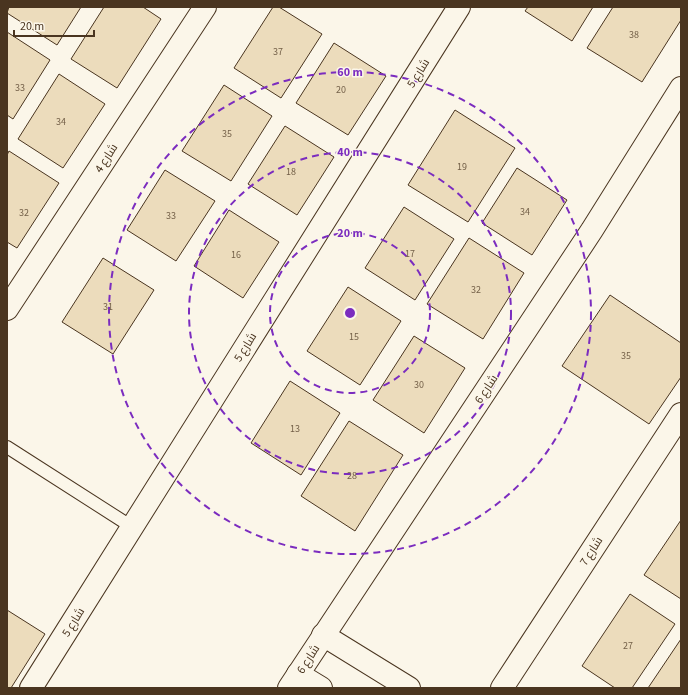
<svg xmlns="http://www.w3.org/2000/svg" width="688" height="695" viewBox="0 0 688 695" font-family="'Source Sans 3',Cairo,sans-serif">
<style>
.building{fill:#ecdcbc;stroke:#4a3520}
.lines{fill:none;stroke-linecap:round;stroke-linejoin:round}
.lane-casing{stroke:#4a3520;stroke-width:14}
.street-casing{stroke:#4a3520;stroke-width:24}
.lane{stroke:#fbf6e9;stroke-width:12}
.street{stroke:#fbf6e9;stroke-width:22}
.ring{fill:none;stroke:#7b2cbf;stroke-width:2;stroke-dasharray:7 5}
.labels{text-anchor:middle;stroke-width:3;stroke-linejoin:round;paint-order:stroke}
.number-label{font-size:10px;fill:#725f47}
.street-label{font-size:12px;fill:#4a3520;stroke:#fbf6e9}
.centre{fill:#7b2cbf;stroke:#fbf6e9;stroke-width:2}
.ring-label{font-size:12px;text-anchor:middle;font-weight:bold;fill:#7b2cbf;stroke:#fbf6e9;stroke-width:3;stroke-linejoin:round;paint-order:stroke}
</style>
<rect width="100%" height="100%" fill="#fbf6e9"/>
<g class="building">
<path d="M 9,7 L 81,7 L 57,45 L 7,13 Z"/>
<path d="M 104,7 L 143,7 L 161,19 L 117,88 L 71,59 Z"/>
<path d="M 273,7 L 279,7 L 322,34 L 281,98 L 234,68 Z"/>
<path d="M 528,7 L 593,7 L 572,41 L 525,11 Z"/>
<path d="M 613,7 L 681,7 L 681,20 L 642,82 L 587,48 Z"/>
<path d="M 7,32 L 50,60 L 13,119 L 7,115 Z"/>
<path d="M 334,43 L 386,76 L 348,135 L 296,103 Z"/>
<path d="M 59,74 L 105,104 L 63,168 L 18,139 Z"/>
<path d="M 224,85 L 272,116 L 231,181 L 182,151 Z"/>
<path d="M 455,110 L 515,148 L 468,222 L 408,185 Z"/>
<path d="M 285,126 L 334,157 L 297,215 L 248,184 Z"/>
<path d="M 9,151 L 59,183 L 17,248 L 7,242 L 7,155 Z"/>
<path d="M 517,168 L 567,200 L 532,255 L 482,223 Z"/>
<path d="M 165,170 L 215,201 L 176,261 L 127,230 Z"/>
<path d="M 404,207 L 454,239 L 415,300 L 365,268 Z"/>
<path d="M 229,210 L 279,242 L 243,298 L 194,266 Z"/>
<path d="M 469,238 L 524,273 L 483,339 L 427,304 Z"/>
<path d="M 103,258 L 154,290 L 113,354 L 62,322 Z"/>
<path d="M 348,287 L 401,321 L 360,385 L 307,351 Z"/>
<path d="M 610,295 L 681,343 L 681,377 L 649,424 L 562,366 Z"/>
<path d="M 414,336 L 465,368 L 424,433 L 373,400 Z"/>
<path d="M 290,381 L 340,413 L 301,475 L 251,443 Z"/>
<path d="M 349,421 L 403,455 L 355,531 L 301,496 Z"/>
<path d="M 681,520 L 681,599 L 644,575 Z"/>
<path d="M 630,594 L 675,624 L 632,688 L 615,688 L 582,666 Z"/>
<path d="M 7,610 L 45,634 L 11,688 L 7,688 Z"/>
<path d="M 681,639 L 681,688 L 648,688 Z"/>
</g>
<g class="lines">
<g class="lane-casing">
<path id="lane" d="M 7,447 L 132,527"/>
</g>
<g class="street-casing">
<g id="street">
<path d="M 7,309 L 205,7"/>
<path d="M 323,635 L 409,688"/>
<path d="M 298,674 L 321,688"/>
<path d="M 31,688 L 459,7"/>
<path d="M 289,688 L 592,230 L 681,88"/>
<path d="M 502,688 L 681,414"/>
</g>
</g>
<use href="#lane" class="lane"/>
<use href="#street" class="street"/>
</g>
<g class="ring">
<circle cx="350" cy="313" r="80"/>
<circle cx="350" cy="313" r="161"/>
<circle cx="350" cy="313" r="241"/>
</g>
<g class="labels">
<g class="number-label">
<text x="634" y="38">38</text>
<text x="278" y="55">37</text>
<text x="20" y="91">33</text>
<text x="341" y="93">20</text>
<text x="61" y="125">34</text>
<text x="227" y="137">35</text>
<text x="462" y="170">19</text>
<text x="291" y="175">18</text>
<text x="525" y="215">34</text>
<text x="24" y="216">32</text>
<text x="171" y="219">33</text>
<text x="410" y="257">17</text>
<text x="236" y="258">16</text>
<text x="476" y="293">32</text>
<text x="108" y="310">31</text>
<text x="354" y="340">15</text>
<text x="626" y="359">35</text>
<text x="419" y="388">30</text>
<text x="295" y="432">13</text>
<text x="352" y="479">28</text>
<text x="628" y="649">27</text>
</g>
<g class="street-label">
<text transform="translate(418 73) rotate(-58)" y="4">شارع 5</text>
<text transform="translate(106 158) rotate(-57)" y="4">شارع 4</text>
<text transform="translate(245 347) rotate(-58)" y="4">شارع 5</text>
<text transform="translate(486 389) rotate(-56)" y="4">شارع 6</text>
<text transform="translate(591 551) rotate(-57)" y="4">شارع 7</text>
<text transform="translate(73 622) rotate(-58)" y="4">شارع 5</text>
<text transform="translate(308 659) rotate(-57)" y="4">شارع 6</text>
</g>
</g>
<circle cx="350" cy="313" r="6" class="centre"/>
<g class="ring-label">
<text x="350" y="76">60 m</text>
<text x="350" y="156">40 m</text>
<text x="350" y="237">20 m</text>
</g>
<rect width="688" height="695" fill="none" stroke="#4a3520" stroke-width="16"/>
<path d="M14 30v6h80v-6" fill="none" stroke="#4a3520" stroke-width="2"/>
<text x="20" y="30" font-size="12" fill="#4a3520" stroke="#fbf6e9" stroke-width="3" paint-order="stroke">20 m</text>
</svg>
